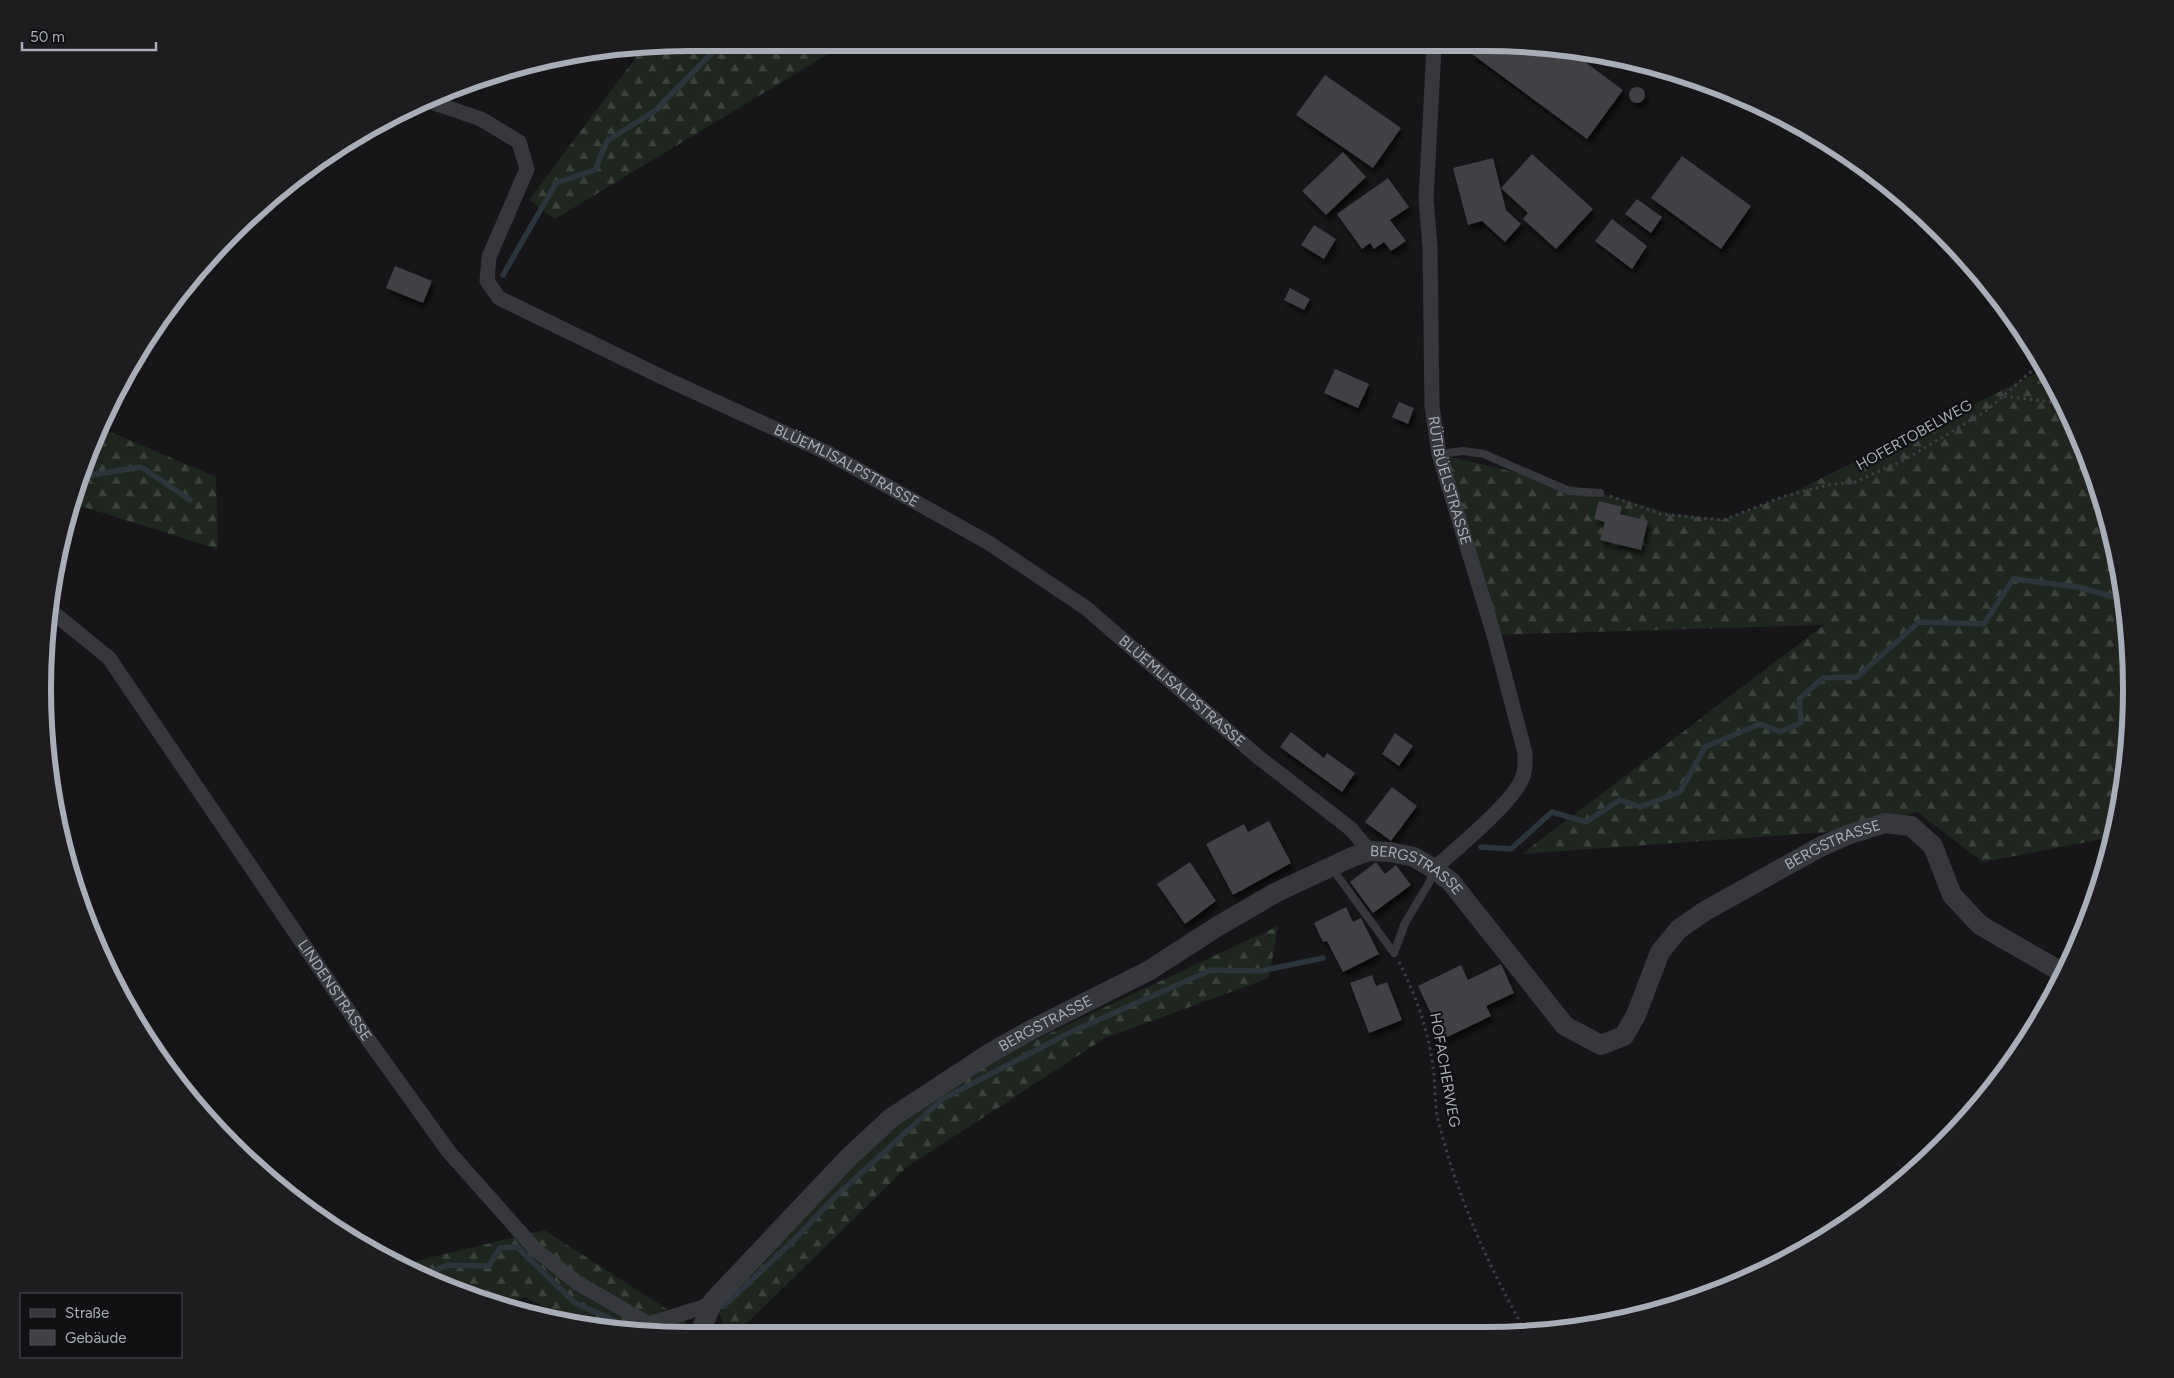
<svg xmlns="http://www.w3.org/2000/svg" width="2174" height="1378" viewBox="0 0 2174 1378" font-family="Figtree,sans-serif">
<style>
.forest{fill:url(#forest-firs)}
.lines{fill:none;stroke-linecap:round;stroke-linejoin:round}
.stream{stroke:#2c353b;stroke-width:5.5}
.building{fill:#404145;filter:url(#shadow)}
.path{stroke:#3d3f44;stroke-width:3;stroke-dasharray:2.5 4;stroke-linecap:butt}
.service{stroke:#37383d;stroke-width:8}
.minor{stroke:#37383d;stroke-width:15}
.tertiary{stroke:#37383d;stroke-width:20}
.labels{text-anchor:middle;stroke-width:4.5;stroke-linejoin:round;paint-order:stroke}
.street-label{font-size:15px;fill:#a8adb7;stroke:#111113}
.rim{fill:none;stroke:#a8adb7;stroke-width:6}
</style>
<defs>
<pattern id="forest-firs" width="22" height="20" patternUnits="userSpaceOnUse" patternTransform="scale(1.25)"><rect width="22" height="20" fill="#1e261f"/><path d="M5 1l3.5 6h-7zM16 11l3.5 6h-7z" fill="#3c433d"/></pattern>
<filter id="shadow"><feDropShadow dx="3" dy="5.5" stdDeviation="2.5" flood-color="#0009"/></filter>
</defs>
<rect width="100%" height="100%" fill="#161618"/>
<g class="forest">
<path d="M 643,48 L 838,48 L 555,219 L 529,200 Z"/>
<path d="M 2046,369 L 2097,481 L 2126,605 L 2130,732 L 2113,837 L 1983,862 L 1917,812 L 1842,831 L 1522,854 L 1824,625 L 1494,635 L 1439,454 L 1600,493 L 1672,514 L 1723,520 L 1785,496 Z"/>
<path d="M 101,428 L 216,477 L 218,549 L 71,503 L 77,481 Z"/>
<path d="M 1278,926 L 1269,978 L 1105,1038 L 907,1167 L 746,1324 L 733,1331 L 727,1331 L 713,1301 L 848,1158 L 971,1070 Z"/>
<path d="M 544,1230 L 687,1322 L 686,1330 L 605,1330 L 575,1322 L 525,1297 L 506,1303 L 441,1286 L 404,1264 Z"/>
</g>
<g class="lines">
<g class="stream">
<path d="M 503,275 L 556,183 L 595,170 L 607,141 L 656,110 L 717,48"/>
<path d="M 79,477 L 141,467 L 190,500"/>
<path d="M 1481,847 L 1511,849 L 1552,812 L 1586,822 L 1620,800 L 1640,807 L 1680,792 L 1705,747 L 1760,724 L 1780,732 L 1801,723 L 1799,699 L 1823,678 L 1857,677 L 1919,622 L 1984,624 L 2013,579 L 2078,587 L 2125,600"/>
<path d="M 422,1275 L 448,1265 L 489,1266 L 500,1248 L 517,1247 L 575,1303 L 636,1330"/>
<path d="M 724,1306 L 789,1245 L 835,1197 L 941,1100 L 1069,1033 L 1211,970 L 1260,971 L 1323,958"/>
</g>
</g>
<g class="building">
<path d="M 1477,48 L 1566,48 L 1623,90 L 1587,139 L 1472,54 Z"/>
<path d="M 1325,75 L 1401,128 L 1373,168 L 1296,115 Z"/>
<circle cx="1637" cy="95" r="8"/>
<path d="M 1343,152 L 1366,177 L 1326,215 L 1302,191 Z"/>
<path d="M 1532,154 L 1593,209 L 1556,249 L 1523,219 L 1528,213 L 1501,188 Z"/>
<path d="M 1682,156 L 1751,206 L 1721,249 L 1651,198 Z"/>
<path d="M 1493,158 L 1506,210 L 1521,224 L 1505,242 L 1482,221 L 1468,225 L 1453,168 Z"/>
<path d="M 1388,178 L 1409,207 L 1390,220 L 1406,241 L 1391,251 L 1384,242 L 1374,249 L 1370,243 L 1362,249 L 1337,214 Z"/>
<path d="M 1637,199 L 1662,217 L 1651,233 L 1625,214 Z"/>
<path d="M 1612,219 L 1647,246 L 1632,269 L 1595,241 Z"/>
<path d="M 1314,225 L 1336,239 L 1324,259 L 1301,245 Z"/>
<path d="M 395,266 L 432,281 L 423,303 L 386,288 Z"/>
<path d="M 1290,288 L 1310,299 L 1304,310 L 1284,300 Z"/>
<path d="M 1335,369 L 1369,384 L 1358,408 L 1324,393 Z"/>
<path d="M 1399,402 L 1414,408 L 1408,424 L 1392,417 Z"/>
<path d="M 1599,501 L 1622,507 L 1620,514 L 1648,521 L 1641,550 L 1600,540 L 1605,522 L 1594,519 Z"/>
<path d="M 1291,732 L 1324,758 L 1327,753 L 1355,773 L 1342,792 L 1280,747 Z"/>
<path d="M 1395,733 L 1413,746 L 1399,766 L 1382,754 Z"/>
<path d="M 1392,787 L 1417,806 L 1391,841 L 1365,822 Z"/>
<path d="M 1269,821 L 1291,863 L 1233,895 L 1206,844 L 1244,824 L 1248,832 Z"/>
<path d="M 1190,862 L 1216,901 L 1185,924 L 1157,884 Z"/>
<path d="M 1376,862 L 1385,874 L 1396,865 L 1411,885 L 1373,913 L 1350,882 Z"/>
<path d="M 1346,907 L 1353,922 L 1361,918 L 1379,954 L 1343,972 L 1327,941 L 1323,942 L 1314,923 Z"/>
<path d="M 1501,964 L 1514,993 L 1486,1006 L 1491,1016 L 1443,1039 L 1418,986 L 1461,965 L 1468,980 Z"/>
<path d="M 1372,975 L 1376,986 L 1387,982 L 1402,1020 L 1369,1033 L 1350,983 Z"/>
</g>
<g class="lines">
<g class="path">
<path d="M 2004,396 L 2052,402 L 2061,400"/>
<path d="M 1610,496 L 1661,514 L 1723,520 L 1785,496 L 1832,484 L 1853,483 L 1906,459 L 1986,411 L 2042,362"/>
<path d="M 1399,962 C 1416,996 1428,1029 1433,1067 C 1436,1085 1434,1106 1439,1124 C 1458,1198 1489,1268 1527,1334"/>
</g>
<g class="service">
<path d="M 1439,454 L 1463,451 L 1484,454 L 1569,491 L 1600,493"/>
<path d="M 1331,867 L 1394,953"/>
<path d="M 1394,953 L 1405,923 L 1429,883 L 1434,869"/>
</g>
<g class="minor">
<path id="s1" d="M 1434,48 L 1426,199 L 1430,247 L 1432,406 L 1439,454 L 1494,635 L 1525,753 C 1525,764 1526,773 1520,783 C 1505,809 1458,847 1434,869"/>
<path id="s2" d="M 431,102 L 481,119 L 519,142 L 527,169 L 489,257 L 487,281 L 499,298 L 664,378 L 828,453 L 989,543 L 1086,608 L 1257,756 L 1351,829 L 1369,851"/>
<path id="s3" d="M 50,610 L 109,658 L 367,1038 L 449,1152 L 535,1249 L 576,1282 L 659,1330"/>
<path d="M 650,1324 L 709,1305"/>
</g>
<path class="tertiary" id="s4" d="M 701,1330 L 713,1301 L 848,1158 L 891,1118 L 990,1053 L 1031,1030 L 1150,970 L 1218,926 L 1277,892 L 1352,857 L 1369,851 L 1390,852 L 1414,857 L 1434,869 L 1451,882 L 1565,1026 L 1601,1045 L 1624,1036 L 1636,1015 L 1660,952 L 1679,929 L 1705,911 L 1820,847 L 1847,835 L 1885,823 L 1911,826 L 1933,846 L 1952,895 L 1980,925 L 2065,974"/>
</g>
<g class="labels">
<g class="street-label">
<text transform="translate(1914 435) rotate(-29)" y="5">HOFERTOBELWEG</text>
<text dy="5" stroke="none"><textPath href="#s2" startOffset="652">BLÜEMLISALPSTRASSE</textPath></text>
<text dy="5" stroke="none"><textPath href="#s1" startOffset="435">RÜTIBÜELSTRASSE</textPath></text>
<text dy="5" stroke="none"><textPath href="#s2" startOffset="1058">BLÜEMLISALPSTRASSE</textPath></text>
<text dy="5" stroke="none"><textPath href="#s4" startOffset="1472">BERGSTRASSE</textPath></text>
<text dy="5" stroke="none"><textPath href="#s4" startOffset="888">BERGSTRASSE</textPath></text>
<text dy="5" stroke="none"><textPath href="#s3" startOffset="478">LINDENSTRASSE</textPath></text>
<text dy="5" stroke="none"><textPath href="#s4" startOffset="468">BERGSTRASSE</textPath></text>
<text transform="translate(1445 1070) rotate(80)" y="5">HOFACHERWEG</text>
</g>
</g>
<path d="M0 0H2174V1378H0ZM689 51H1485A638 638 0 0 1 2123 689V689A638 638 0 0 1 1485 1327H689A638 638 0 0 1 51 689V689A638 638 0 0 1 689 51Z" fill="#1d1d20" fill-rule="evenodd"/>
<path class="rim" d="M689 51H1485A638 638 0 0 1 2123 689V689A638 638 0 0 1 1485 1327H689A638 638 0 0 1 51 689V689A638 638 0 0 1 689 51Z"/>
<rect x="20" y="1293" width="162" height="65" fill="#111113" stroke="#4d4f55"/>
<rect x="30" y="1309" width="25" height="8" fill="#37383d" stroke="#4d4f55"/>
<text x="65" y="1318" font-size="15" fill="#a8adb7">Straße</text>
<rect x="30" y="1330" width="25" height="15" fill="#404145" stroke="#4d4f55"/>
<text x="65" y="1343" font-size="15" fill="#a8adb7">Gebäude</text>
<path d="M22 42v8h134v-8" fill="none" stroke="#a8adb7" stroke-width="2.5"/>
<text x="30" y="42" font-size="15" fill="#a8adb7" stroke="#111113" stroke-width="4" paint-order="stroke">50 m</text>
</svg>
